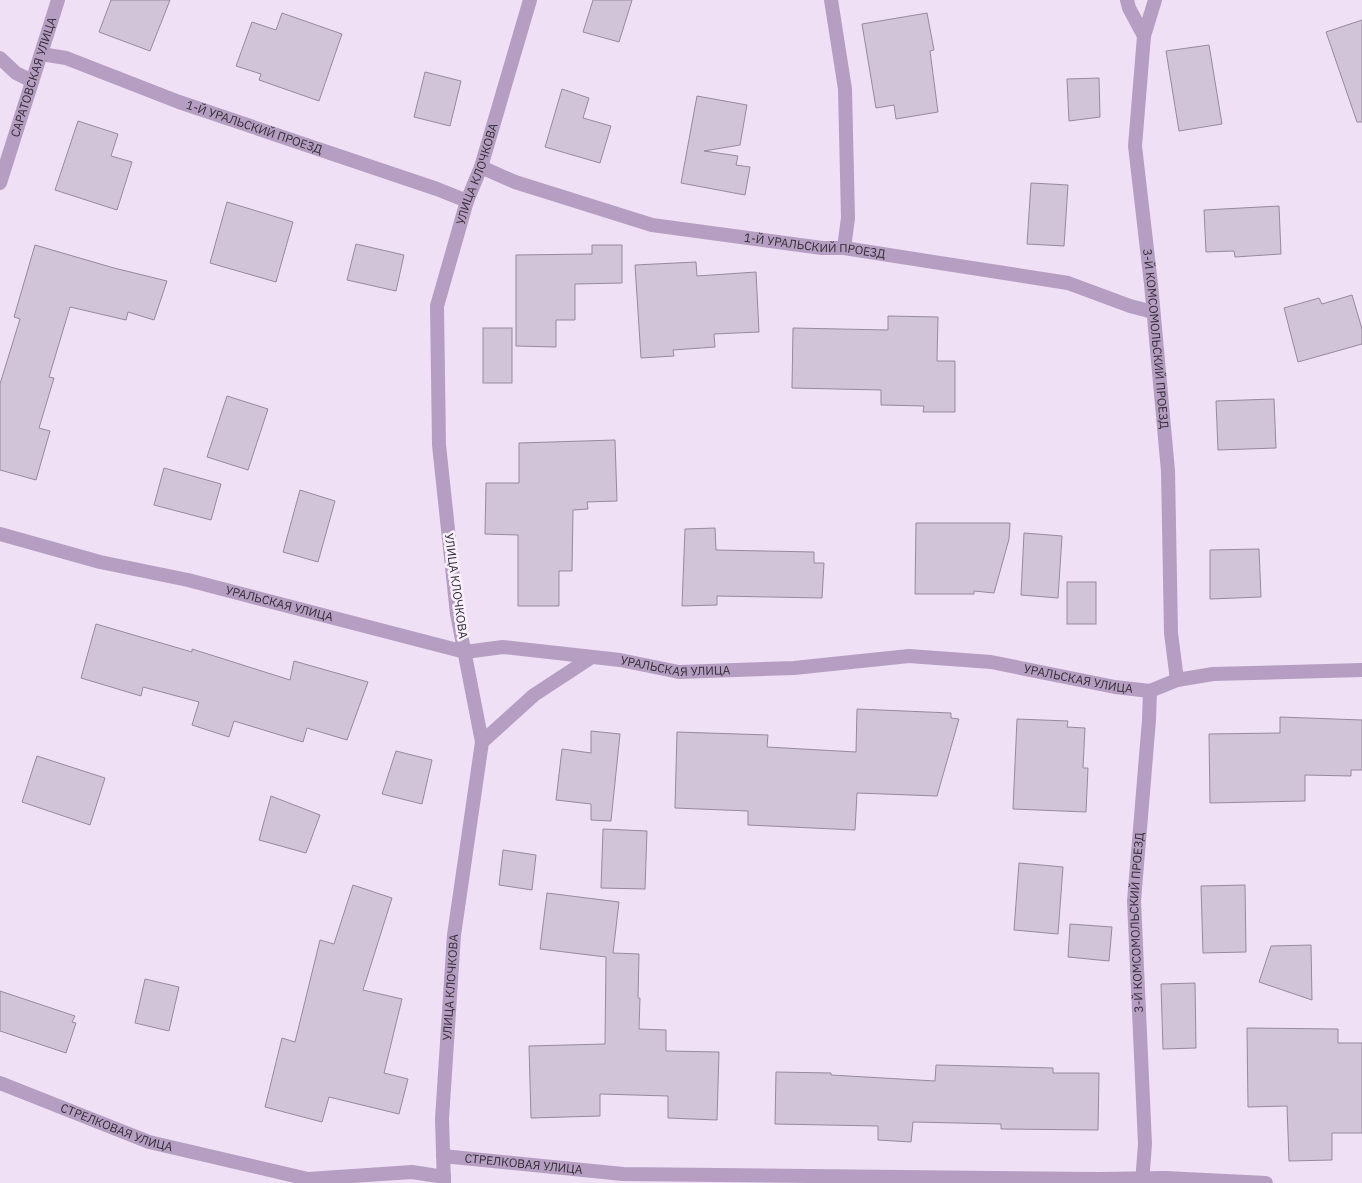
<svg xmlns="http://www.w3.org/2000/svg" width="1362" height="1183" viewBox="0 0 1362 1183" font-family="'IBM Plex Sans',sans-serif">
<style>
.building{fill:#d1c3d8;stroke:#97899e}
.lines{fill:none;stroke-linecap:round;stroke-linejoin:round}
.minor{stroke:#b59ec1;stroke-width:14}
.labels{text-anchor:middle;stroke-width:5;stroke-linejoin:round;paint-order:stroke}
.street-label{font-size:12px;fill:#322d35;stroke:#f9f0fd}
</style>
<rect width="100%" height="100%" fill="#efe0f6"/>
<g class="building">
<path d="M 111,0 L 170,0 L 150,51 L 99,32 Z"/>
<path d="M 593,0 L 632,0 L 619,42 L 583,32 Z"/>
<path d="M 282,13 L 342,34 L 319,101 L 259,80 L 261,74 L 236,66 L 252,22 L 276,30 Z"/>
<path d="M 927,13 L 934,50 L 930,51 L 938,112 L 896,119 L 894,105 L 876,108 L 862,24 Z"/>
<path d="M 1362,20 L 1362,122 L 1357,122 L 1326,32 Z"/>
<path d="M 1209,45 L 1222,124 L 1179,131 L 1166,51 Z"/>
<path d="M 425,72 L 461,81 L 450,126 L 414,117 Z"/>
<path d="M 1099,78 L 1100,117 L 1069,121 L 1067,79 Z"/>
<path d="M 562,89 L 589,98 L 583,118 L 611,126 L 600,163 L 545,147 Z"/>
<path d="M 697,96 L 747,105 L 740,145 L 704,151 L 738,156 L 736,165 L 750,167 L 745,195 L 681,183 Z"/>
<path d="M 78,121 L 118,134 L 111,156 L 132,162 L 117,210 L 55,190 Z"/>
<path d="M 1031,183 L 1068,185 L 1064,246 L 1027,244 Z"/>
<path d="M 227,202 L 293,222 L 276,282 L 210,263 Z"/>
<path d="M 1279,206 L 1281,254 L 1235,257 L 1234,251 L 1206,252 L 1204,210 Z"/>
<path d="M 356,244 L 404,255 L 396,291 L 347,280 Z"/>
<path d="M 35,245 L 114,268 L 167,281 L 154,320 L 128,312 L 126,320 L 70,307 L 49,377 L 54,378 L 39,428 L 50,431 L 36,480 L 0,470 L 0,384 L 20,319 L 14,317 Z"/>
<path d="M 592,245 L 622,245 L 622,283 L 575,284 L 575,320 L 556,320 L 556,347 L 516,346 L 516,255 L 592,254 Z"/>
<path d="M 696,262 L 697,276 L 756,272 L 759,332 L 714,334 L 715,347 L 673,350 L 674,356 L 641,358 L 635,265 Z"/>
<path d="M 1352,295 L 1362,329 L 1362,344 L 1298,362 L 1284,308 L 1319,298 L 1322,304 Z"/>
<path d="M 888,316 L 938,317 L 937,361 L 955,361 L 955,412 L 923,412 L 924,406 L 881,405 L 881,390 L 792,388 L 793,328 L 888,330 Z"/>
<rect x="483" y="328" width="29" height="55"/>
<path d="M 227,396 L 268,409 L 248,470 L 207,457 Z"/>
<path d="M 1274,399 L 1276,448 L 1218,450 L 1216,401 Z"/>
<path d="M 615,440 L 617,501 L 587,502 L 588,509 L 573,510 L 572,571 L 559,571 L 559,606 L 518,606 L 518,535 L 485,534 L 486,483 L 519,483 L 519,443 Z"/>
<path d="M 164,468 L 221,484 L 211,520 L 154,505 Z"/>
<path d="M 300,490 L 335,501 L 318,562 L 283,552 Z"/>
<path d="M 916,523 L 1010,523 L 1009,539 L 994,593 L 974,591 L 974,594 L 915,594 Z"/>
<path d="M 715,528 L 716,550 L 814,552 L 814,563 L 824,563 L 822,598 L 717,596 L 717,605 L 682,606 L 685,529 Z"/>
<path d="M 1024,533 L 1062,536 L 1058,598 L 1021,595 Z"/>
<path d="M 1259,549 L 1261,597 L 1210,599 L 1210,550 Z"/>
<rect x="1067" y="582" width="29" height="42"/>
<path d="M 96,624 L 192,652 L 192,649 L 290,680 L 294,661 L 368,682 L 347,740 L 307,728 L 303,742 L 234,721 L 229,737 L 192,725 L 199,702 L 143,687 L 141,696 L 81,678 Z"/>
<path d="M 857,709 L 951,713 L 951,718 L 959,719 L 937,796 L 857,793 L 855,830 L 748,825 L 748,811 L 675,808 L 677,732 L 768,735 L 767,747 L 856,752 Z"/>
<path d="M 1280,717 L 1362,720 L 1362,770 L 1351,770 L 1351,776 L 1305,775 L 1305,801 L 1210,803 L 1209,734 L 1280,733 Z"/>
<path d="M 1017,719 L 1068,721 L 1067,727 L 1085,728 L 1083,768 L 1088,768 L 1086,812 L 1013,809 Z"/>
<path d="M 591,731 L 620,734 L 611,821 L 591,820 L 591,804 L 556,800 L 562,749 L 591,753 Z"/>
<path d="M 396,751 L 432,760 L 422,804 L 382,794 Z"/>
<path d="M 37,756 L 105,778 L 90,825 L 22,802 Z"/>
<path d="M 271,796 L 320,815 L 306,853 L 259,840 Z"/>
<path d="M 603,829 L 647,831 L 645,889 L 601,888 Z"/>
<path d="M 503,850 L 536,855 L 532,890 L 499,885 Z"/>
<path d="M 1019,863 L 1063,867 L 1058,934 L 1014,930 Z"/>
<path d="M 353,885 L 392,898 L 363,990 L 402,999 L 384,1073 L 408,1079 L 399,1114 L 329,1097 L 322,1122 L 265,1107 L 282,1038 L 295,1042 L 320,940 L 334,944 Z"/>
<path d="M 1245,885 L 1246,952 L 1203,953 L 1201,886 Z"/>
<path d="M 547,893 L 619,902 L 613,953 L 639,954 L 638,998 L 640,998 L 639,1029 L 666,1030 L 666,1051 L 719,1052 L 717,1120 L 668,1118 L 668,1096 L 600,1094 L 600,1116 L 531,1118 L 529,1046 L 605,1044 L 606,957 L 540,949 Z"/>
<path d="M 1070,924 L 1112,927 L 1109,961 L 1068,957 Z"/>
<path d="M 1311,945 L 1312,1000 L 1259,982 L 1271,946 Z"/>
<path d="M 145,979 L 179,987 L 169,1031 L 135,1023 Z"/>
<path d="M 1195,983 L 1196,1048 L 1163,1049 L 1161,984 Z"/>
<path d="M 0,991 L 75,1016 L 72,1022 L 76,1023 L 66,1053 L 0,1031 Z"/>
<path d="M 1247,1028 L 1338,1029 L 1338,1043 L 1362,1043 L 1362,1133 L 1332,1133 L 1332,1160 L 1289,1161 L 1287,1106 L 1248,1107 Z"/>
<path d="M 936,1065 L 1053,1068 L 1053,1073 L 1099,1073 L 1098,1130 L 1001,1129 L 1001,1124 L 913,1122 L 911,1142 L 878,1140 L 878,1126 L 775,1124 L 776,1072 L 831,1073 L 831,1075 L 935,1081 Z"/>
</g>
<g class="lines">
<g class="minor">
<path d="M 831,0 L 845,89 L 848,218 L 844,248"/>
<path d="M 1127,0 L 1129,8 L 1144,36"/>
<path id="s1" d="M 1155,0 L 1144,36 L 1135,146 L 1151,284 L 1168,471 L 1171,633 L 1177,680"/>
<path id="s2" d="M 41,54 L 66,58 L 179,102 L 437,189 L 467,201"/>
<path d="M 0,58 L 16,73 L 32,81"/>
<path id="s3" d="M 481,167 L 515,182 L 652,225 L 822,248 L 844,248 L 1068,283 L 1130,306 L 1153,312"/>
<path id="s4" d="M 0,183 L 58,0"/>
<path id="s5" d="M 0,534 L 100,562 L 188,580 L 465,652 L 503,647 L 620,660 L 679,672 L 794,668 L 909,656 L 991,662 L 1115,687 L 1150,691 L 1177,680 L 1213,674 L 1362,670"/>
<path d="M 482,742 L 534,695 L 592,657"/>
<path id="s6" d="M 0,1083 L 149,1142 L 308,1179 L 412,1172 L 444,1177"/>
<path id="s7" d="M 443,1156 L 623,1174 L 1098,1179 L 1165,1178 L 1266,1183"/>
<path id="s8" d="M 444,1183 L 442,1119 L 454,935 L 482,742 L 457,614 L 439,445 L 437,306 L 467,201 L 481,167 L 530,0"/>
<path id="s9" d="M 1142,1183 L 1145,1144 L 1134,901 L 1149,720 L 1150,691"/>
</g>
</g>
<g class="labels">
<g class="street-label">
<text dy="4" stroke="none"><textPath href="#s4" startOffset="111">САРАТОВСКАЯ УЛИЦА</textPath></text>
<text dy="4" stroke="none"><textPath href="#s2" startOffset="226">1-Й УРАЛЬСКИЙ ПРОЕЗД</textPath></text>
<text dy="4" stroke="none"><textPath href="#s8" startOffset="1021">УЛИЦА КЛОЧКОВА</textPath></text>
<text dy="4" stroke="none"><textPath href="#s3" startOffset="345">1-Й УРАЛЬСКИЙ ПРОЕЗД</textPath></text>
<text dy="4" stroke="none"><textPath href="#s1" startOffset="342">3-Й КОМСОМОЛЬСКИЙ ПРОЕЗД</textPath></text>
<text transform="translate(456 586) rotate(82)" y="4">УЛИЦА КЛОЧКОВА</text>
<text dy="4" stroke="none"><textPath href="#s5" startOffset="288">УРАЛЬСКАЯ УЛИЦА</textPath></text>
<text dy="4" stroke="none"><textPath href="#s5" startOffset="692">УРАЛЬСКАЯ УЛИЦА</textPath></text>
<text dy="4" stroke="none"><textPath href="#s5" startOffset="1098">УРАЛЬСКАЯ УЛИЦА</textPath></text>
<text dy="4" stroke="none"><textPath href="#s9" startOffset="261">3-Й КОМСОМОЛЬСКИЙ ПРОЕЗД</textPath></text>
<text dy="4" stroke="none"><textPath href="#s8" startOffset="196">УЛИЦА КЛОЧКОВА</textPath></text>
<text dy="4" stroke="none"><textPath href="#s6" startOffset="125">СТРЕЛКОВАЯ УЛИЦА</textPath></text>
<text dy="4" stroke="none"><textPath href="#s7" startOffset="81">СТРЕЛКОВАЯ УЛИЦА</textPath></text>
</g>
</g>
</svg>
